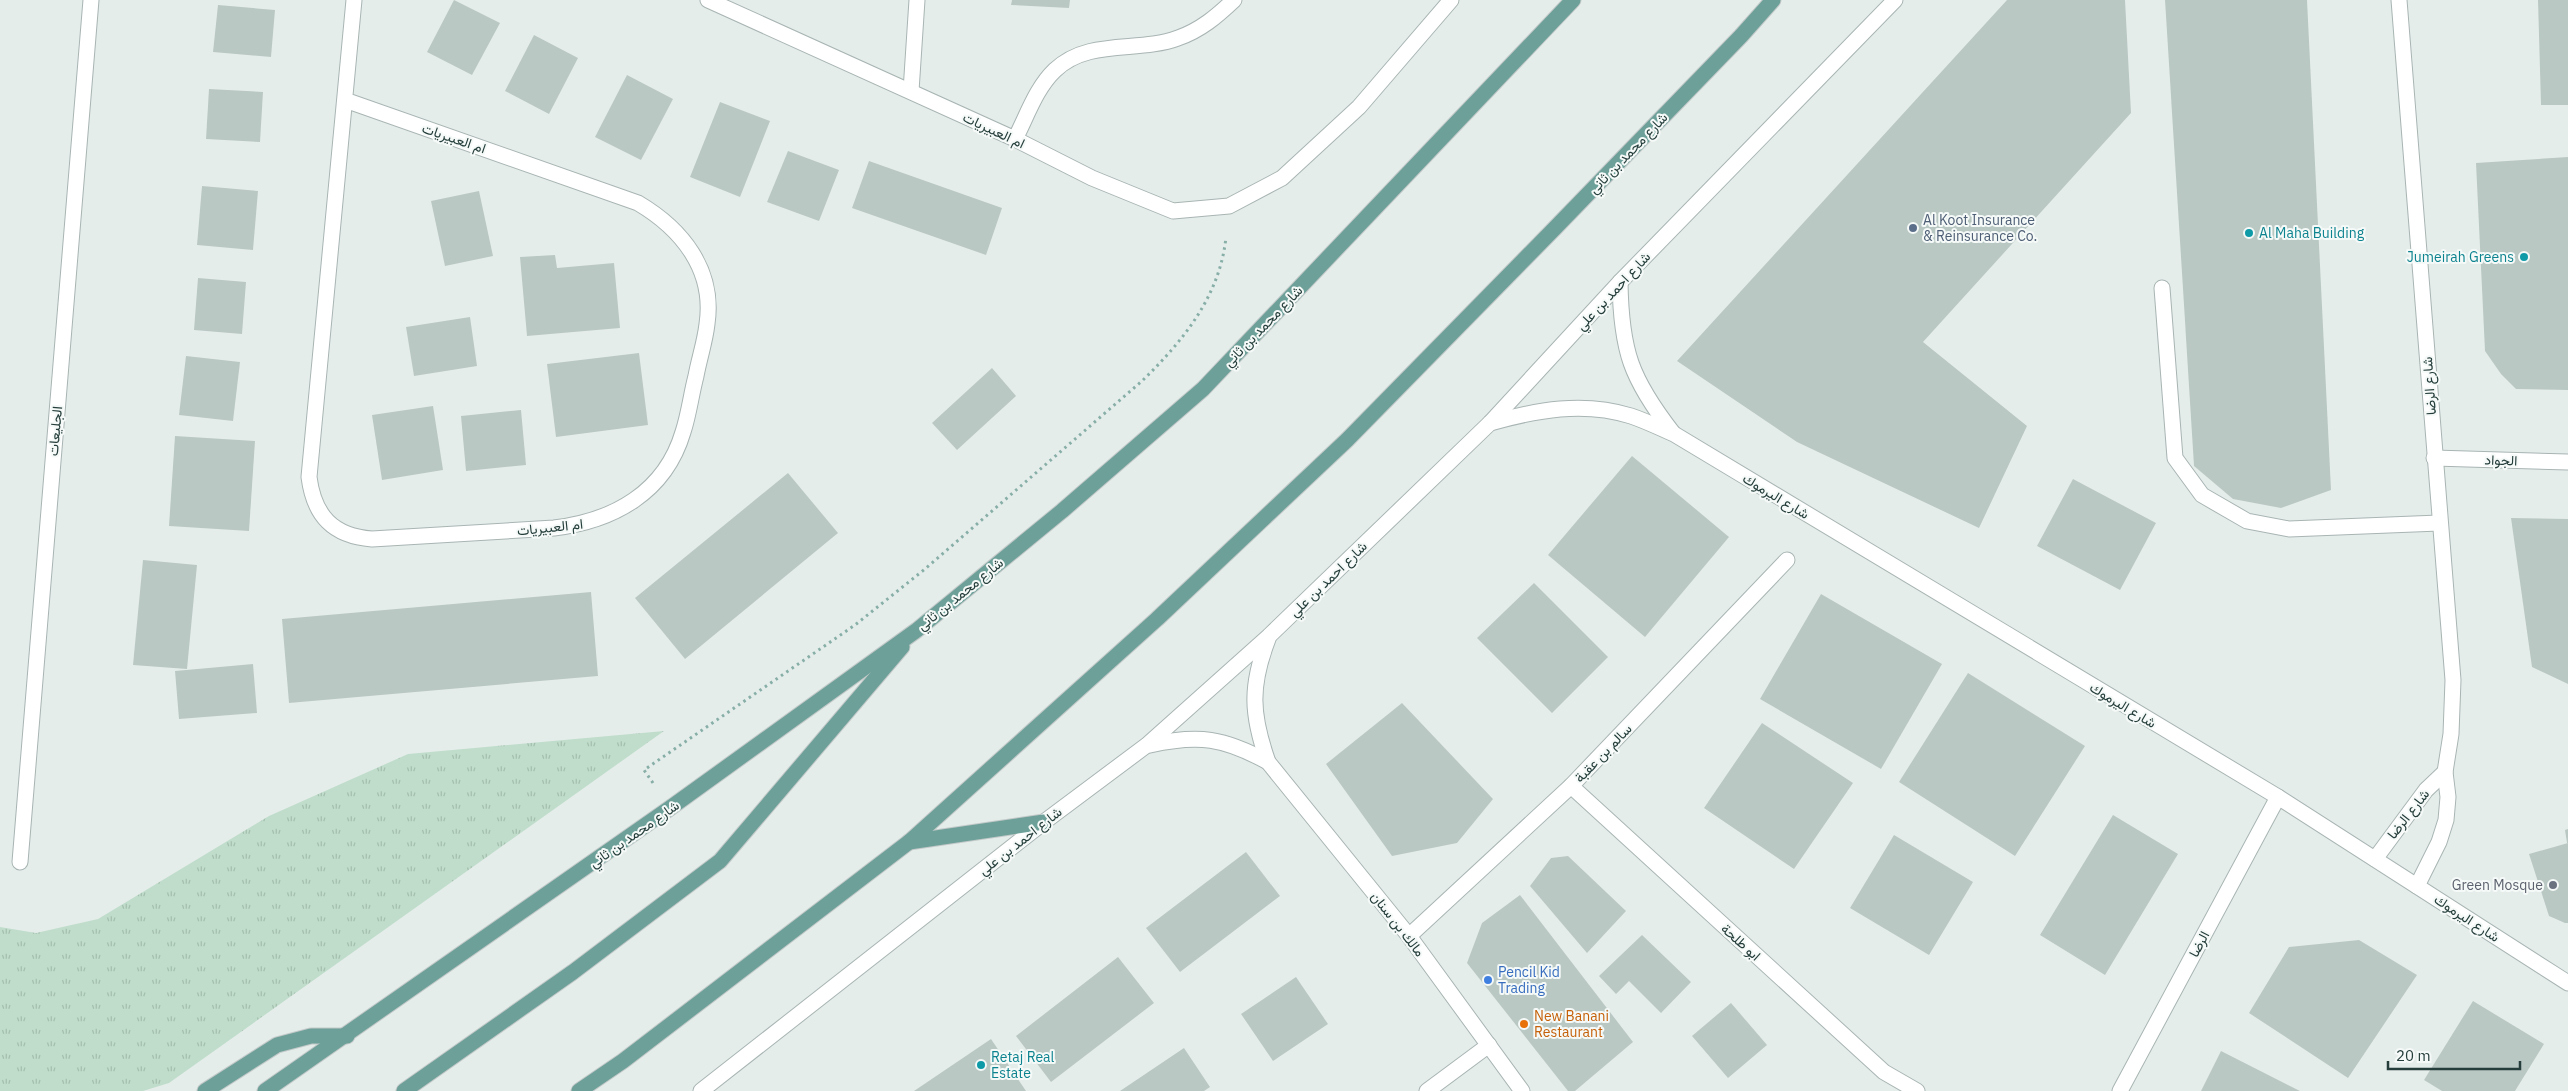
<svg xmlns="http://www.w3.org/2000/svg" width="2568" height="1091" viewBox="0 0 2568 1091" font-family="'IBM Plex Sans',Vazirmatn,sans-serif">
<style>
.grass{fill:url(#grass-tufts)}
.building{fill:#bac8c4}
.lines{fill:none;stroke-linecap:round;stroke-linejoin:round}
.service-casing{stroke:#a8b5b3;stroke-width:17}
.minor-casing{stroke:#a8b5b3;stroke-width:17}
.tertiary-casing{stroke:#a8b5b3;stroke-width:17}
.primary-casing{stroke:#c2c9c8;stroke-width:17}
.path{stroke:#88afa7;stroke-width:3;stroke-dasharray:2.5 4;stroke-linecap:butt}
.service{stroke:#fff;stroke-width:15}
.minor{stroke:#fff;stroke-width:15}
.tertiary{stroke:#fff;stroke-width:15}
.primary{stroke:#6da099;stroke-width:15}
.service-dot{fill:#5c6f8a;stroke:#f5faf8;stroke-width:2}
.culture-dot{fill:#0f9aa8;stroke:#f5faf8;stroke-width:2}
.worship-dot{fill:#6b7280;stroke:#f5faf8;stroke-width:2}
.shop-dot{fill:#3f7fe0;stroke:#f5faf8;stroke-width:2}
.food-dot{fill:#e8710a;stroke:#f5faf8;stroke-width:2}
.labels{text-anchor:middle;stroke-width:4;stroke-linejoin:round;paint-order:stroke}
.street-label{font-size:14px;fill:#253e3b;stroke:#f5faf8}
.service-label{font-size:14px;fill:#4e5e75;stroke:#f5faf8;text-anchor:start}
.culture-label{font-size:14px;fill:#0d838f;stroke:#f5faf8;text-anchor:start}
.worship-label{font-size:14px;fill:#5b616d;stroke:#f5faf8;text-anchor:end}
.shop-label{font-size:14px;fill:#366cbe;stroke:#f5faf8;text-anchor:start}
.food-label{font-size:14px;fill:#c56008;stroke:#f5faf8;text-anchor:start}
</style>
<defs>
<pattern id="grass-tufts" width="24" height="20" patternUnits="userSpaceOnUse" patternTransform="scale(1.25)"><rect width="24" height="20" fill="#c0ddcb"/><path d="M3 7l-1-3M5 7V3M7 7l1-3M15 17l-1-3M17 17v-4M19 17l1-3" fill="none" stroke="#a5bfaf"/></pattern>
</defs>
<rect width="100%" height="100%" fill="#e5edeb"/>
<path class="grass" d="M 664,731 L 169,1083 L 143,1091 L 0,1091 L 0,927 L 36,933 L 98,919 L 269,816 L 408,754 Z"/>
<g class="building">
<path d="M 454,0 L 500,23 L 472,75 L 427,52 Z"/>
<path d="M 1012,0 L 1070,0 L 1069,8 L 1011,5 Z"/>
<path d="M 2007,0 L 2125,0 L 2131,113 L 1923,342 L 2027,426 L 1979,528 L 1797,442 L 1677,361 Z"/>
<path d="M 2165,0 L 2307,0 L 2331,490 L 2281,508 L 2233,499 L 2194,466 Z"/>
<path d="M 2538,0 L 2568,0 L 2568,105 L 2541,105 Z"/>
<path d="M 218,5 L 275,10 L 271,57 L 213,52 Z"/>
<path d="M 534,35 L 578,58 L 549,114 L 505,91 Z"/>
<path d="M 627,75 L 673,99 L 641,160 L 595,137 Z"/>
<path d="M 209,89 L 263,92 L 260,142 L 206,139 Z"/>
<path d="M 720,102 L 770,121 L 740,197 L 690,177 Z"/>
<path d="M 788,151 L 839,170 L 819,221 L 767,202 Z"/>
<path d="M 2568,157 L 2568,390 L 2516,389 L 2501,374 L 2485,351 L 2476,163 Z"/>
<path d="M 869,161 L 1002,208 L 986,255 L 852,208 Z"/>
<path d="M 202,186 L 258,191 L 253,250 L 197,245 Z"/>
<path d="M 479,191 L 493,256 L 445,266 L 431,201 Z"/>
<path d="M 555,255 L 557,268 L 614,263 L 620,328 L 527,336 L 520,257 Z"/>
<path d="M 198,278 L 246,282 L 242,334 L 194,330 Z"/>
<path d="M 470,317 L 477,366 L 414,376 L 406,327 Z"/>
<path d="M 639,353 L 648,425 L 556,437 L 547,364 Z"/>
<path d="M 186,356 L 240,362 L 233,421 L 179,415 Z"/>
<path d="M 992,368 L 1016,396 L 957,450 L 932,423 Z"/>
<path d="M 433,406 L 443,470 L 382,480 L 372,415 Z"/>
<path d="M 521,410 L 526,465 L 466,471 L 461,416 Z"/>
<path d="M 175,436 L 255,441 L 249,531 L 169,526 Z"/>
<path d="M 1632,456 L 1729,537 L 1645,637 L 1548,555 Z"/>
<path d="M 788,473 L 838,533 L 685,659 L 635,598 Z"/>
<path d="M 2073,479 L 2156,523 L 2120,590 L 2037,546 Z"/>
<path d="M 2511,518 L 2568,519 L 2568,684 L 2532,667 Z"/>
<path d="M 143,560 L 197,565 L 187,669 L 133,665 Z"/>
<path d="M 1534,583 L 1608,657 L 1552,713 L 1477,638 Z"/>
<path d="M 591,592 L 598,676 L 289,703 L 282,619 Z"/>
<path d="M 1821,594 L 1942,664 L 1881,769 L 1760,699 Z"/>
<path d="M 253,664 L 257,713 L 179,719 L 175,671 Z"/>
<path d="M 1968,673 L 2085,746 L 2015,856 L 1899,782 Z"/>
<path d="M 1402,703 L 1493,799 L 1457,843 L 1392,856 L 1326,764 Z"/>
<path d="M 1762,723 L 1853,783 L 1794,869 L 1704,808 Z"/>
<path d="M 2113,815 L 2178,854 L 2105,975 L 2040,935 Z"/>
<path d="M 2568,829 L 2568,843 L 2567,843 L 2565,830 Z"/>
<path d="M 1894,835 L 1973,882 L 1929,955 L 1850,908 Z"/>
<path d="M 2568,843 L 2568,923 L 2565,923 L 2549,916 L 2529,854 Z"/>
<path d="M 1246,852 L 1280,896 L 1180,972 L 1146,928 Z"/>
<path d="M 1568,856 L 1626,911 L 1587,953 L 1530,886 L 1551,858 Z"/>
<path d="M 1520,895 L 1633,1042 L 1575,1091 L 1568,1091 L 1467,963 L 1482,923 Z"/>
<path d="M 1642,935 L 1691,982 L 1661,1013 L 1629,981 L 1616,994 L 1599,976 Z"/>
<path d="M 2359,940 L 2417,975 L 2348,1078 L 2249,1013 L 2289,947 Z"/>
<path d="M 1118,957 L 1154,1003 L 1051,1082 L 1016,1036 Z"/>
<path d="M 1296,977 L 1328,1024 L 1273,1061 L 1241,1014 Z"/>
<path d="M 2473,1001 L 2544,1044 L 2515,1091 L 2442,1091 L 2424,1080 Z"/>
<path d="M 1731,1003 L 1767,1045 L 1728,1078 L 1692,1036 Z"/>
<path d="M 991,1039 L 1026,1091 L 914,1091 Z"/>
<path d="M 1184,1048 L 1210,1087 L 1204,1091 L 1120,1091 Z"/>
<path d="M 2221,1051 L 2300,1091 L 2201,1091 Z"/>
</g>
<g class="lines">
<g class="service-casing">
<g id="service">
<path d="M 911,91 L 917,0"/>
<path d="M 1015,139 C 1027,116 1036,88 1055,70 C 1089,38 1138,53 1178,38 C 1201,30 1217,16 1234,0"/>
<path d="M 2162,288 L 2175,458 L 2202,495 L 2247,521 L 2289,529 L 2439,523"/>
</g>
</g>
<g class="minor-casing">
<g id="minor">
<path d="M 708,0 L 1015,139 L 1092,178 L 1173,211 L 1229,206 L 1282,178 L 1359,107 L 1451,0"/>
<path d="M 2399,0 L 2453,680 L 2451,734 L 2445,772 L 2448,797 L 2446,820 L 2439,842 L 2417,886"/>
<path d="M 345,100 L 638,203 C 682,229 715,270 707,324 C 705,342 699,359 696,376 C 691,395 689,414 683,432 C 665,493 613,521 554,528 L 372,539 C 333,536 314,516 309,477 L 354,0"/>
<path d="M 2434,458 L 2568,462"/>
<path d="M 1268,639 C 1250,686 1251,714 1268,762 L 1409,936 L 1522,1091"/>
<path d="M 1150,745 C 1199,734 1224,738 1268,762"/>
<path d="M 1571,786 L 1884,1072 L 1917,1091"/>
<path d="M 2375,859 L 2426,790 L 2445,772"/>
<path d="M 20,862 L 91,0"/>
<path d="M 1409,936 L 1571,786 L 1787,560"/>
<path d="M 701,1091 L 1044,822 L 1147,745 L 1269,636 L 1490,423 L 1620,282 L 1895,0"/>
<path d="M 1427,1091 L 1489,1045"/>
<path d="M 2120,1091 L 2278,797"/>
</g>
</g>
<g class="tertiary-casing">
<g id="tertiary">
<path d="M 1620,282 C 1621,351 1631,379 1673,433"/>
<path d="M 1490,423 C 1537,410 1583,401 1631,416 C 1646,421 1660,428 1674,434 L 2278,797 L 2568,983"/>
</g>
</g>
<g class="primary-casing">
<g id="primary">
<path d="M 909,842 L 1044,822"/>
<path d="M 205,1091 L 277,1045 L 311,1036 L 347,1036"/>
<path d="M 265,1091 L 670,808 L 917,630 L 1062,511 L 1203,389 L 1573,0"/>
<path d="M 404,1091 L 573,972 L 720,861 L 902,647"/>
<path d="M 579,1091 L 623,1061 L 909,842 L 1157,619 L 1347,440 L 1556,227 L 1741,36 L 1773,0"/>
</g>
</g>
<path class="path" d="M 653,783 L 644,770 L 855,625 L 925,569 L 1142,381 C 1183,341 1220,296 1226,237"/>
<use href="#service" class="service"/>
<use href="#minor" class="minor"/>
<use href="#tertiary" class="tertiary"/>
<use href="#primary" class="primary"/>
</g>
<circle class="service-dot" cx="1913" cy="228" r="5"/>
<g class="culture-dot">
<circle cx="2249" cy="233" r="5"/>
<circle cx="2524" cy="257" r="5"/>
<circle cx="981" cy="1065" r="5"/>
</g>
<circle class="worship-dot" cx="2553" cy="885" r="5"/>
<circle class="shop-dot" cx="1488" cy="980" r="5"/>
<circle class="food-dot" cx="1524" cy="1024" r="5"/>
<g class="labels">
<g class="street-label">
<text transform="translate(994 130) rotate(25)" y="5">ام العبيريات</text>
<text transform="translate(454 138) rotate(19)" y="5">ام العبيريات</text>
<text transform="translate(1628 153) rotate(-46)" y="5">شارع محمد بن ثاني</text>
<text transform="translate(1613 291) rotate(-47)" y="5">شارع احمد بن علي</text>
<text transform="translate(1263 326) rotate(-46)" y="5">شارع محمد بن ثاني</text>
<text transform="translate(2429 386) rotate(-94)" y="5">شارع الرضا</text>
<text transform="translate(55 431) rotate(-85)" y="5">الجليعات</text>
<text transform="translate(2501 460) rotate(2)" y="5">الجواد</text>
<text transform="translate(1776 496) rotate(31)" y="5">شارع اليرموك</text>
<text transform="translate(550 527) rotate(-6)" y="5">ام العبيريات</text>
<text transform="translate(1328 579) rotate(-44)" y="5">شارع احمد بن علي</text>
<text transform="translate(960 594) rotate(-39)" y="5">شارع محمد بن ثاني</text>
<text transform="translate(2123 705) rotate(31)" y="5">شارع اليرموك</text>
<text transform="translate(1603 753) rotate(-46)" y="5">سالم بن عقبة</text>
<text transform="translate(2408 814) rotate(-52)" y="5">شارع الرضا</text>
<text transform="translate(634 834) rotate(-35)" y="5">شارع محمد بن ثاني</text>
<text transform="translate(1020 841) rotate(-38)" y="5">شارع احمد بن علي</text>
<text transform="translate(2467 918) rotate(33)" y="5">شارع اليرموك</text>
<text transform="translate(1398 924) rotate(52)" y="5">مالك بن سنان</text>
<text transform="translate(1741 942) rotate(42)" y="5">ابو طلحة</text>
<text transform="translate(2199 944) rotate(-62)" y="5">الرضا</text>
</g>
<g class="service-label">
<text x="1923" y="225">Al Koot Insurance<tspan x="1923" dy="16">&amp; Reinsurance Co.</tspan></text>
</g>
<g class="culture-label">
<text x="2259" y="238">Al Maha Building</text>
<text x="2514" y="262" text-anchor="end">Jumeirah Greens</text>
<text x="991" y="1062">Retaj Real<tspan x="991" dy="16">Estate</tspan></text>
</g>
<g class="worship-label">
<text x="2543" y="890">Green Mosque</text>
</g>
<g class="shop-label">
<text x="1498" y="977">Pencil Kid<tspan x="1498" dy="16">Trading</tspan></text>
</g>
<g class="food-label">
<text x="1534" y="1021">New Banani<tspan x="1534" dy="16">Restaurant</tspan></text>
</g>
</g>
<path d="M2388 1061v8h132v-8" fill="none" stroke="#253e3b" stroke-width="2.5"/>
<text x="2396" y="1061" font-size="15" fill="#253e3b" stroke="#f5faf8" stroke-width="4" paint-order="stroke">20 m</text>
</svg>
